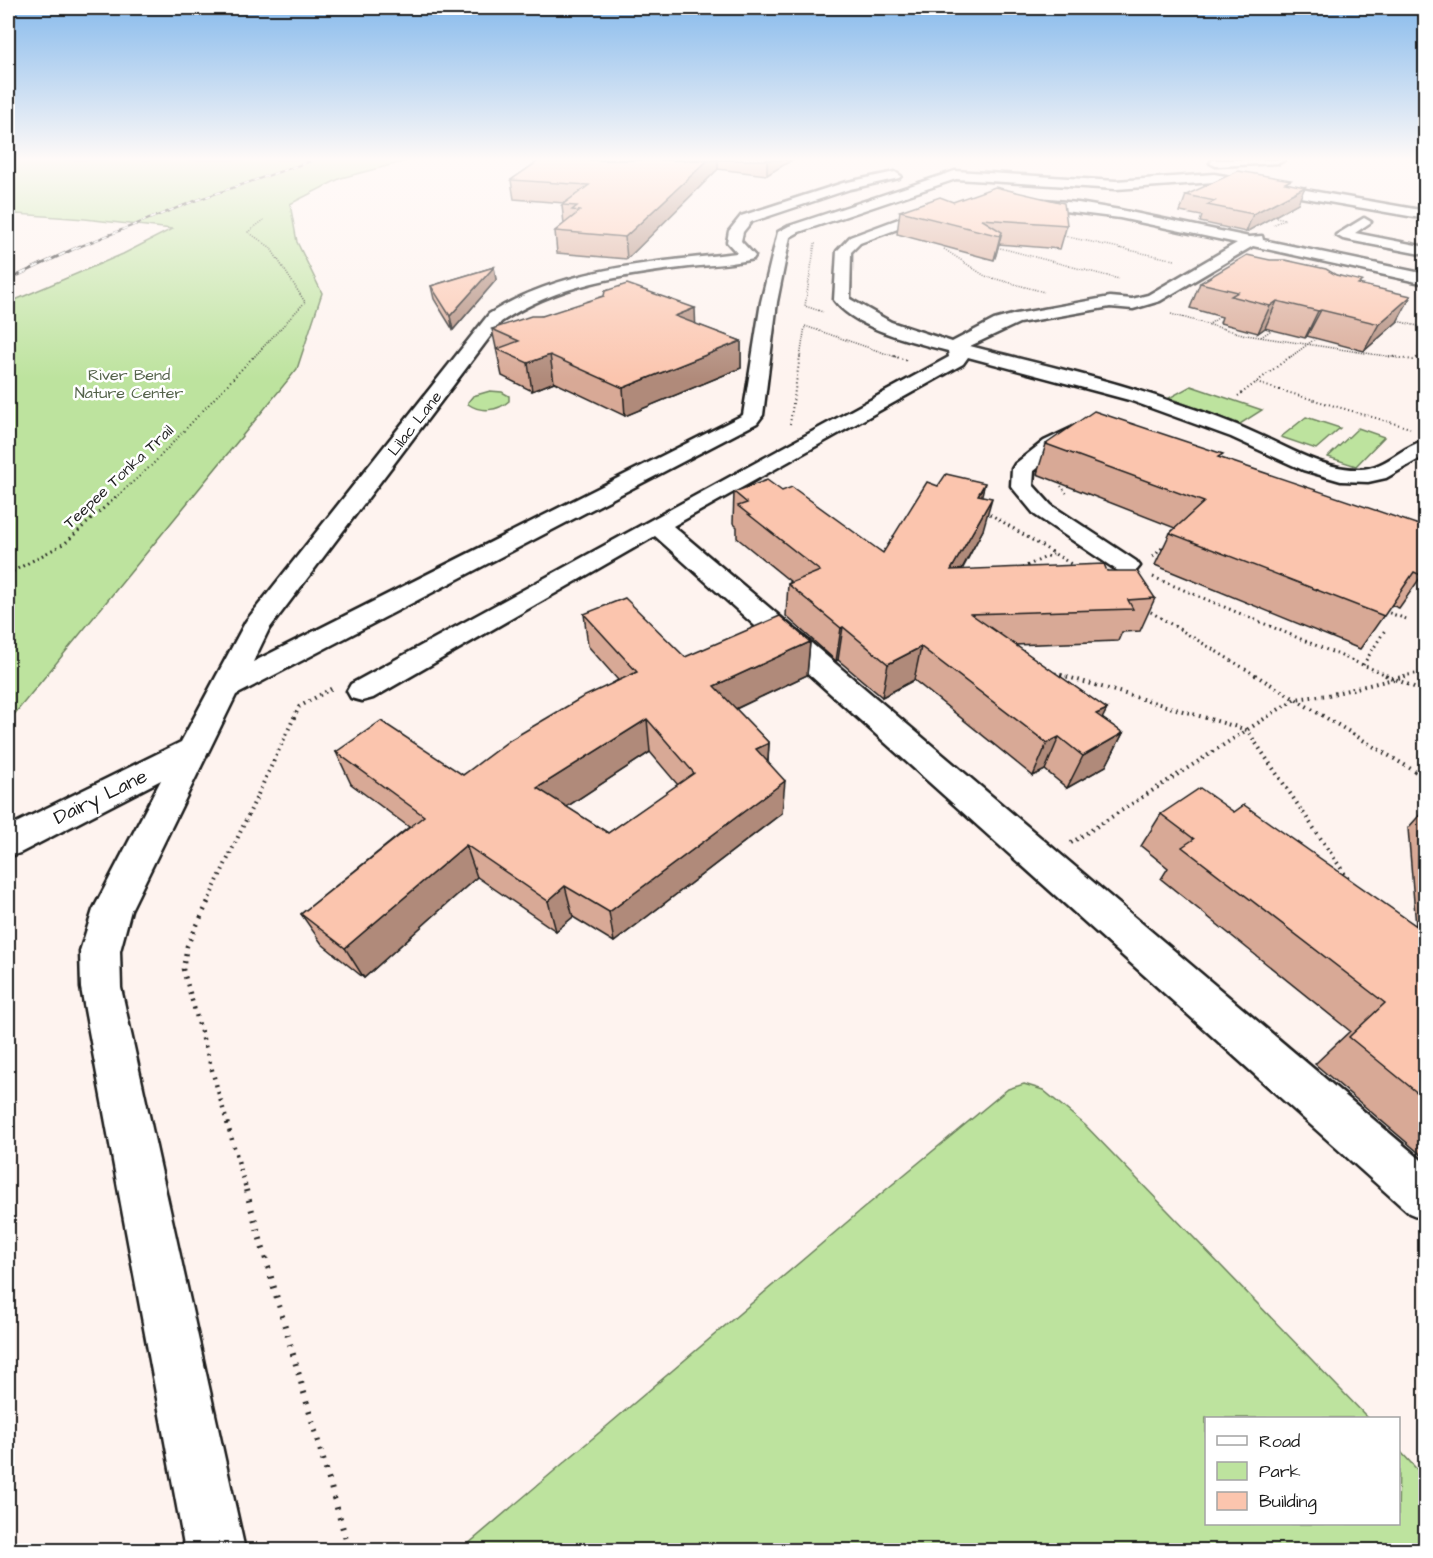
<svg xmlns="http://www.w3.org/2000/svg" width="1433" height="1558" viewBox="0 0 1433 1558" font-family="'Architects Daughter',sans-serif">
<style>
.green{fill:#bde39e;stroke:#6c805d;stroke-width:1.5}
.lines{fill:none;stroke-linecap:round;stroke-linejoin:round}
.minor-casing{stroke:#1c1c1c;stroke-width:5}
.path-far5{stroke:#1c1c1c;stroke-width:1.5;stroke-dasharray:1 1.5;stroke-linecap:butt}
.path-far4{stroke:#1c1c1c;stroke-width:2;stroke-dasharray:1 3;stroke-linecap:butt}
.path-far3{stroke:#1c1c1c;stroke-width:3;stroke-dasharray:1.5 4;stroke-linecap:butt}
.path-far2{stroke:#1c1c1c;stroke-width:4;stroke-dasharray:1.5 4.5;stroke-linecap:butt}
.path-far1{stroke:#1c1c1c;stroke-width:4.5;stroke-dasharray:2 6;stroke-linecap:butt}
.path{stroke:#1c1c1c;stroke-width:6;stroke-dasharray:2 8;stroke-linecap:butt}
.minor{fill:#fff;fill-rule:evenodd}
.rail-far1-casing{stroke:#1c1c1c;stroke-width:2}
.rail-casing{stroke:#1c1c1c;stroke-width:3}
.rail-far1{stroke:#fff;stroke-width:1.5;stroke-dasharray:5;stroke-linecap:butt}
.rail{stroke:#fff;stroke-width:2;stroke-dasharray:7;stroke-linecap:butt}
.wall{fill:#d8a996;stroke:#1c1c1c;stroke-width:1.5;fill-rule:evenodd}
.shaded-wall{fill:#b08a7a;stroke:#1c1c1c;stroke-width:1.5}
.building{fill:#fbc5ae;stroke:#1c1c1c;stroke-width:1.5;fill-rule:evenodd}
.labels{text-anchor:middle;stroke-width:5;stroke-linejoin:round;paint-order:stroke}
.far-park-label{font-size:16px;fill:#54624a;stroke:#fff}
.far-street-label{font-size:16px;fill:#1c1c1c;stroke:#fff}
.street-label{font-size:20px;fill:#1c1c1c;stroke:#fff}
</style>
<rect width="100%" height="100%" fill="#fef3ef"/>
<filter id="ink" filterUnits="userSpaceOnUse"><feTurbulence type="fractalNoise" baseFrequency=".0167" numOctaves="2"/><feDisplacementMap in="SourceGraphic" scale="12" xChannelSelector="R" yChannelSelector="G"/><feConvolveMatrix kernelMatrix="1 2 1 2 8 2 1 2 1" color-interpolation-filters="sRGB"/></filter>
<g filter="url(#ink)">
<g class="green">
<path d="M 8,160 L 410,160 L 341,178 L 290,204 L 297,242 L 322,293 L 297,369 L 8,722 L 8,303 L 123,254 L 172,229 L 85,219 L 17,214 L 8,217 Z"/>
<path d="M 1191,386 L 1262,410 L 1240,424 L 1169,398 Z"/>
<path d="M 490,391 L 502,392 L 509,396 L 509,401 C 498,411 481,413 468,404 L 468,402 L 473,396 Z"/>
<path d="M 1306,417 L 1340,428 L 1316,449 L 1281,437 Z"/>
<path d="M 1358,428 L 1384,437 L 1356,466 L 1328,457 Z"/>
<path d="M 1024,1084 L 1043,1090 L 1085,1125 L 1368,1418 L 1206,1418 L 1206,1524 L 1398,1524 L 1399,1450 L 1425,1478 L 1425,1550 L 469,1550 L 467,1545 L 859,1212 L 1008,1089 Z"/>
</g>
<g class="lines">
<g class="minor-casing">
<g id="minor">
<path d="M 1284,160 L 1279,163 L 1216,166 L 1210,163 L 1213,160 Z"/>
<path d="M 955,171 L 1116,181 L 1214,174 L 1426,211 L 1426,219 L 1214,182 L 1116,189 L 956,179 L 799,232 L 790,237 L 777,302 L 763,415 L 757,423 L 236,695 L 131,910 L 120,951 L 121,988 L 245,1550 L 185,1550 L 81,988 L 80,951 L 93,910 L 161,780 L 20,853 L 8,857 L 8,827 L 181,742 L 246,621 L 489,314 C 563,267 652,263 737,253 L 727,242 L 729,231 L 741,216 L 843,183 L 895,172 L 901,176 L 899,178 L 850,189 L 751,222 L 743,232 L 741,241 L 755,256 L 753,259 C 733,264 710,265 689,267 C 623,275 557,284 501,322 L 269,629 L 253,662 L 743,415 L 761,302 L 778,232 L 789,226 Z"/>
<path d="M 1021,198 L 1078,203 L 1120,210 L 1249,237 L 1262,236 L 1263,240 L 1426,274 L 1426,284 L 1253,246 L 1160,301 L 1133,309 L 1110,307 L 1019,323 L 970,346 C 1039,364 1109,379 1176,403 C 1204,412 1231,422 1257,434 C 1289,448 1324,470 1360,469 C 1385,469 1402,446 1426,440 L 1426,455 L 1386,478 L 1368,482 L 1341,481 L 1303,470 L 1231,437 L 1129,400 L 968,357 L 963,364 L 673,526 L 1426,1164 L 1426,1220 L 1409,1213 L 655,536 L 373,698 L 362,701 L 351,698 L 347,691 L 351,684 L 949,357 L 948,351 C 914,342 855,329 834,300 L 837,251 L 850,237 L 936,205 L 946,205 L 947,208 L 946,211 L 860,243 L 851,252 L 850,299 L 891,322 L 952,342 L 994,320 L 1016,314 L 1110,297 L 1132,299 L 1148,295 L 1237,243 L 1120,218 L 1017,205 L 1015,202 Z"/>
<path d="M 1364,218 L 1371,222 L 1355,233 L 1426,247 L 1426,255 L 1343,239 L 1336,235 Z"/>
<path d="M 1080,424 L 1087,426 L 1090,430 L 1087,434 L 1060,451 L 1034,471 L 1033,485 L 1051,505 L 1136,561 L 1140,566 L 1136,571 L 1127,574 L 1118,571 L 1035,515 L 1011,486 L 1012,469 L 1015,464 L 1044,441 Z"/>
</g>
</g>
<g class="path-far5">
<path d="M 1271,216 L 1285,219 L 1273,225"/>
<path d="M 1059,235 L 1175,260"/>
<path d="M 815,243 L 805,306 L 823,312"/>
<path d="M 993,246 L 1119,279"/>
<path d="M 944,249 L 985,276 L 1044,292"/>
<path d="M 1171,314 L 1246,335 L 1399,358"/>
<path d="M 1393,320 L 1426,328"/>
<path d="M 1208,325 L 1222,315"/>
<path d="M 1261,337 L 1273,329"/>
<path d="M 253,358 L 305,302 L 270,247 L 248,232 L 264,220"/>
<path d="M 800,358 L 805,326 L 899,358"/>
<path d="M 1289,358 L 1319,336"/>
<path d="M 1417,358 L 1426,353"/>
</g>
<g class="path-far4">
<path d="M 894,356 L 908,361"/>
<path d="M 1389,356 L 1413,360 L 1420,356"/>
<path d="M 1256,383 L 1410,428"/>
<path d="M 1238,396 L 1291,356"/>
<path d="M 790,424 L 800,356"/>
<path d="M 1061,486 L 1068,495"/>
<path d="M 115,498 L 152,465 L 254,356"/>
</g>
<g class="path-far3">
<path d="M 985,511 L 1076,567"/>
<path d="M 881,555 L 894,536"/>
<path d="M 1153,557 L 1165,545"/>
<path d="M 1022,568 L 1053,554"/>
<path d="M 8,574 L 65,543 L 117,496"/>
<path d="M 1153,577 L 1389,676"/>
<path d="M 1419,588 L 1426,590"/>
<path d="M 1146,609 L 1257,676"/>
<path d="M 1384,611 L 1409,620"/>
<path d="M 1363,665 L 1385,630"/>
<path d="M 1055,673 L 1066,676"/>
<path d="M 1403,676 L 1426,672"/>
</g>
<g class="path-far2">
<path d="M 1061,675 L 1247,730 L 1349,880"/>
<path d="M 1255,675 L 1426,778"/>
<path d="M 1385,675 L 1426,692"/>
<path d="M 1071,843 L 1295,699 L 1328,695 L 1410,675"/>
<path d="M 207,903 L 299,707 L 334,687"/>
</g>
<path class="path-far1" d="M 208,902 L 187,946 L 183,969 L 247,1192"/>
<path class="path" d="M 246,1190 L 349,1550"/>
<use href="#minor" class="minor"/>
<g class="rail-far1-casing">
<path id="rail-far1" d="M 76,248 L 197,200 L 314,160"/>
</g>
<g class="rail-casing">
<path id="rail" d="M 8,280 L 80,246"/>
</g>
<use href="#rail-far1" class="rail-far1"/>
<use href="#rail" class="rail"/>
</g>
<g class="wall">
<path d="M 540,160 L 792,160 L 767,175 L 718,169 L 627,259 L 557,253 L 555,231 L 564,224 L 562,205 L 565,203 L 514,199 L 511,180 Z"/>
<path d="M 1290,184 L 1298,203 L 1246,232 L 1200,222 L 1202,216 L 1180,212 L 1186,195 Z"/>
<path d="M 953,202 L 1067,225 L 1060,249 L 999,244 L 994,260 L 897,234 L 900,211 Z"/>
<path d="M 494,267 L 496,280 L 453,330 L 434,299 L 431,286 Z"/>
<path d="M 1336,275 L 1360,284 L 1397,322 L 1364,351 L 1307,336 L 1305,338 L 1265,328 L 1258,333 L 1220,323 L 1222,317 L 1190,308 L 1200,283 Z"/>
<path d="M 542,316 L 695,324 L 741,341 L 741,368 L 625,416 L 554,382 L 532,391 L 502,376 L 492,329 Z"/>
<path d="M 1046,444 L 1221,458 L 1425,571 L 1399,608 L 1391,605 L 1360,649 L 1155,565 L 1170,533 L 1175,528 L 1037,474 Z"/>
<path d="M 782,491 L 883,553 L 981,496 L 983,530 L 962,570 L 1107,571 L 1155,598 L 1140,631 L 1122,632 L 1118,641 L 1015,645 L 1107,709 L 1102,718 L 1123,733 L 1106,766 L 1067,788 L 1045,770 L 1033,776 L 914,680 L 882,697 L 838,660 L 836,661 L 786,616 L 788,584 L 791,582 L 737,538 L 737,527 L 733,523 L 734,492 Z"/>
<path d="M 584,614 L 685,657 L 810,642 L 807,675 L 736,709 L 769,743 L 768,762 L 782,813 L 614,942 L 573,917 L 556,931 L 477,877 L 364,978 L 322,944 L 301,914 L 409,827 L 351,784 L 336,752 L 463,775 L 618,680 L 588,646 ZM 650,752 L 678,785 L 608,833 L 566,807 Z"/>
<path d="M 1425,809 L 1425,1158 L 1315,1064 L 1350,1031 L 1161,879 L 1168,868 L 1141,846 L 1161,814 L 1234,812 L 1416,926 L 1408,828 Z"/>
</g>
<g class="shaded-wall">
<path d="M 708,160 L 718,160 L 718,169 L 627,259 L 625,237 Z"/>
<path d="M 767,160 L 792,160 L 767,175 Z"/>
<path d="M 1305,187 L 1298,203 L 1246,232 L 1253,214 Z"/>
<path d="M 1002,232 L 996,255 L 994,260 L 1000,236 Z"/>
<path d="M 494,267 L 496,280 L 453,330 L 450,316 Z"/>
<path d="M 1411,296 L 1397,322 L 1364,351 L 1379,324 Z"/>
<path d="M 1277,301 L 1265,328 L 1258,333 L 1270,306 Z"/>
<path d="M 695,308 L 696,334 L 675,316 Z"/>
<path d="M 1321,310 L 1307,336 L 1305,338 L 1318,311 Z"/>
<path d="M 741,341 L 741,368 L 625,416 L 623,388 Z"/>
<path d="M 550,355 L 554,382 L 532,391 L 528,363 Z"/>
<path d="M 985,483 L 977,514 L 978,495 Z"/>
<path d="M 992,498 L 983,530 L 943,603 L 951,570 Z"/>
<path d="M 843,627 L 838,660 L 836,661 L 841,628 Z"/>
<path d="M 810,642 L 807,675 L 714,719 L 714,686 Z"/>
<path d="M 921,647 L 914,680 L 882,697 L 888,664 Z"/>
<path d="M 1107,709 L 1091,741 L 1096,714 Z"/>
<path d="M 647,719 L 650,752 L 545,821 L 537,788 Z"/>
<path d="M 1123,733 L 1106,766 L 1067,788 L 1083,756 Z"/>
<path d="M 1059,737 L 1045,770 L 1033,776 L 1047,743 Z"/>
<path d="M 769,743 L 767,775 L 756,749 Z"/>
<path d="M 785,781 L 782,813 L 614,942 L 609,912 Z"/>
<path d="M 466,845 L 477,877 L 364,978 L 345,948 Z"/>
<path d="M 565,886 L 573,917 L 556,931 L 548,901 Z"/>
</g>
<g class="building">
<path d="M 540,160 L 708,160 L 625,237 L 555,231 L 580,211 L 572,210 L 577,206 L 562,205 L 589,185 L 511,180 Z"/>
<path d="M 1238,171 L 1291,180 L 1285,183 L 1305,187 L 1253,214 L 1207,205 L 1215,201 L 1186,195 Z"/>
<path d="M 995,187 L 1064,203 L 1067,225 L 981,219 L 1002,232 L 1000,236 L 900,211 L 940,197 L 953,202 Z"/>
<path d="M 1247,255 L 1270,260 L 1285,260 L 1326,269 L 1336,275 L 1362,281 L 1358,284 L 1411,296 L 1379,324 L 1321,310 L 1318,311 L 1277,301 L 1270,306 L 1231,296 L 1238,292 L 1200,283 Z"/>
<path d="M 494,267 L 450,316 L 431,286 Z"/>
<path d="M 627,284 L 695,308 L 675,316 L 741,341 L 623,388 L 550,355 L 528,363 L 497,349 L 519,341 L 492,329 L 531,316 L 542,316 L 604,296 L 605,291 Z"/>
<path d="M 1094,411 L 1223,454 L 1218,457 L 1425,527 L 1425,571 L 1423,576 L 1414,572 L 1384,616 L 1170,533 L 1204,502 L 1046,444 Z"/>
<path d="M 946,474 L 985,483 L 978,495 L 992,498 L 951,570 L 1104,564 L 1107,571 L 1137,571 L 1155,598 L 1128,600 L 1133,609 L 971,614 L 1107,709 L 1096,714 L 1123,733 L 1083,756 L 1059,737 L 1047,743 L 921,647 L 888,664 L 843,627 L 841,628 L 788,584 L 820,571 L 738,506 L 747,503 L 734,492 L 767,480 L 782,491 L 792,487 L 883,553 L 927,482 L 938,486 Z"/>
<path d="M 625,598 L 685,657 L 780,616 L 810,642 L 714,686 L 769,743 L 756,749 L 785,781 L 609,912 L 565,886 L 548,901 L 466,845 L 345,948 L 301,914 L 424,816 L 336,752 L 381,721 L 463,775 L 510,740 L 581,698 L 637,672 L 584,614 ZM 647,719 L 694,773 L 608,833 L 537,788 Z"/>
<path d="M 1200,788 L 1234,812 L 1244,805 L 1425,932 L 1425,1099 L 1349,1037 L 1385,1003 L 1182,847 L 1194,839 L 1161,814 Z"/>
</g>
</g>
<linearGradient id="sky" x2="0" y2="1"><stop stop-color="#87baec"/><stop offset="0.42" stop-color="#fffaf8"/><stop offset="1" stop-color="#fffaf8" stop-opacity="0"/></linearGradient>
<rect width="1433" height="379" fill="url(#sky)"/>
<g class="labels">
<g class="far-park-label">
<text x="129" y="380">River Bend<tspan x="129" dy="18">Nature Center</tspan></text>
</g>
<g class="far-street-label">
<text transform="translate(414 423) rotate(-52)" y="6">Lilac Lane</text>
<text transform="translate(118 476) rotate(-43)" y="6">Teepee Tonka Trail</text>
</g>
<g class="street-label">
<text transform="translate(100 796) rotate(-26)" y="7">Dairy Lane</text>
</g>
</g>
<rect width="1433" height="1558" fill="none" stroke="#fff" stroke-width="30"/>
<rect x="15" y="15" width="1403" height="1528" fill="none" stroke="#1c1c1c" stroke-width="2" filter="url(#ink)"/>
<rect x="1205" y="1417" width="195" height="108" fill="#ffffff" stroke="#a4a4a4" stroke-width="1.5"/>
<rect x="1217" y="1436" width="30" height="9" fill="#ffffff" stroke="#a4a4a4" stroke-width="1.5"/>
<text x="1259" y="1447" font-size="18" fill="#1c1c1c">Road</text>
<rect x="1217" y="1462" width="30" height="18" fill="#bde39e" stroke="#a4a4a4" stroke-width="1.5"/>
<text x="1259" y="1477" font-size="18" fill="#1c1c1c">Park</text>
<rect x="1217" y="1492" width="30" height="18" fill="#fbc5ae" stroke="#a4a4a4" stroke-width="1.5"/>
<text x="1259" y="1507" font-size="18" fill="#1c1c1c">Building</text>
</svg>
